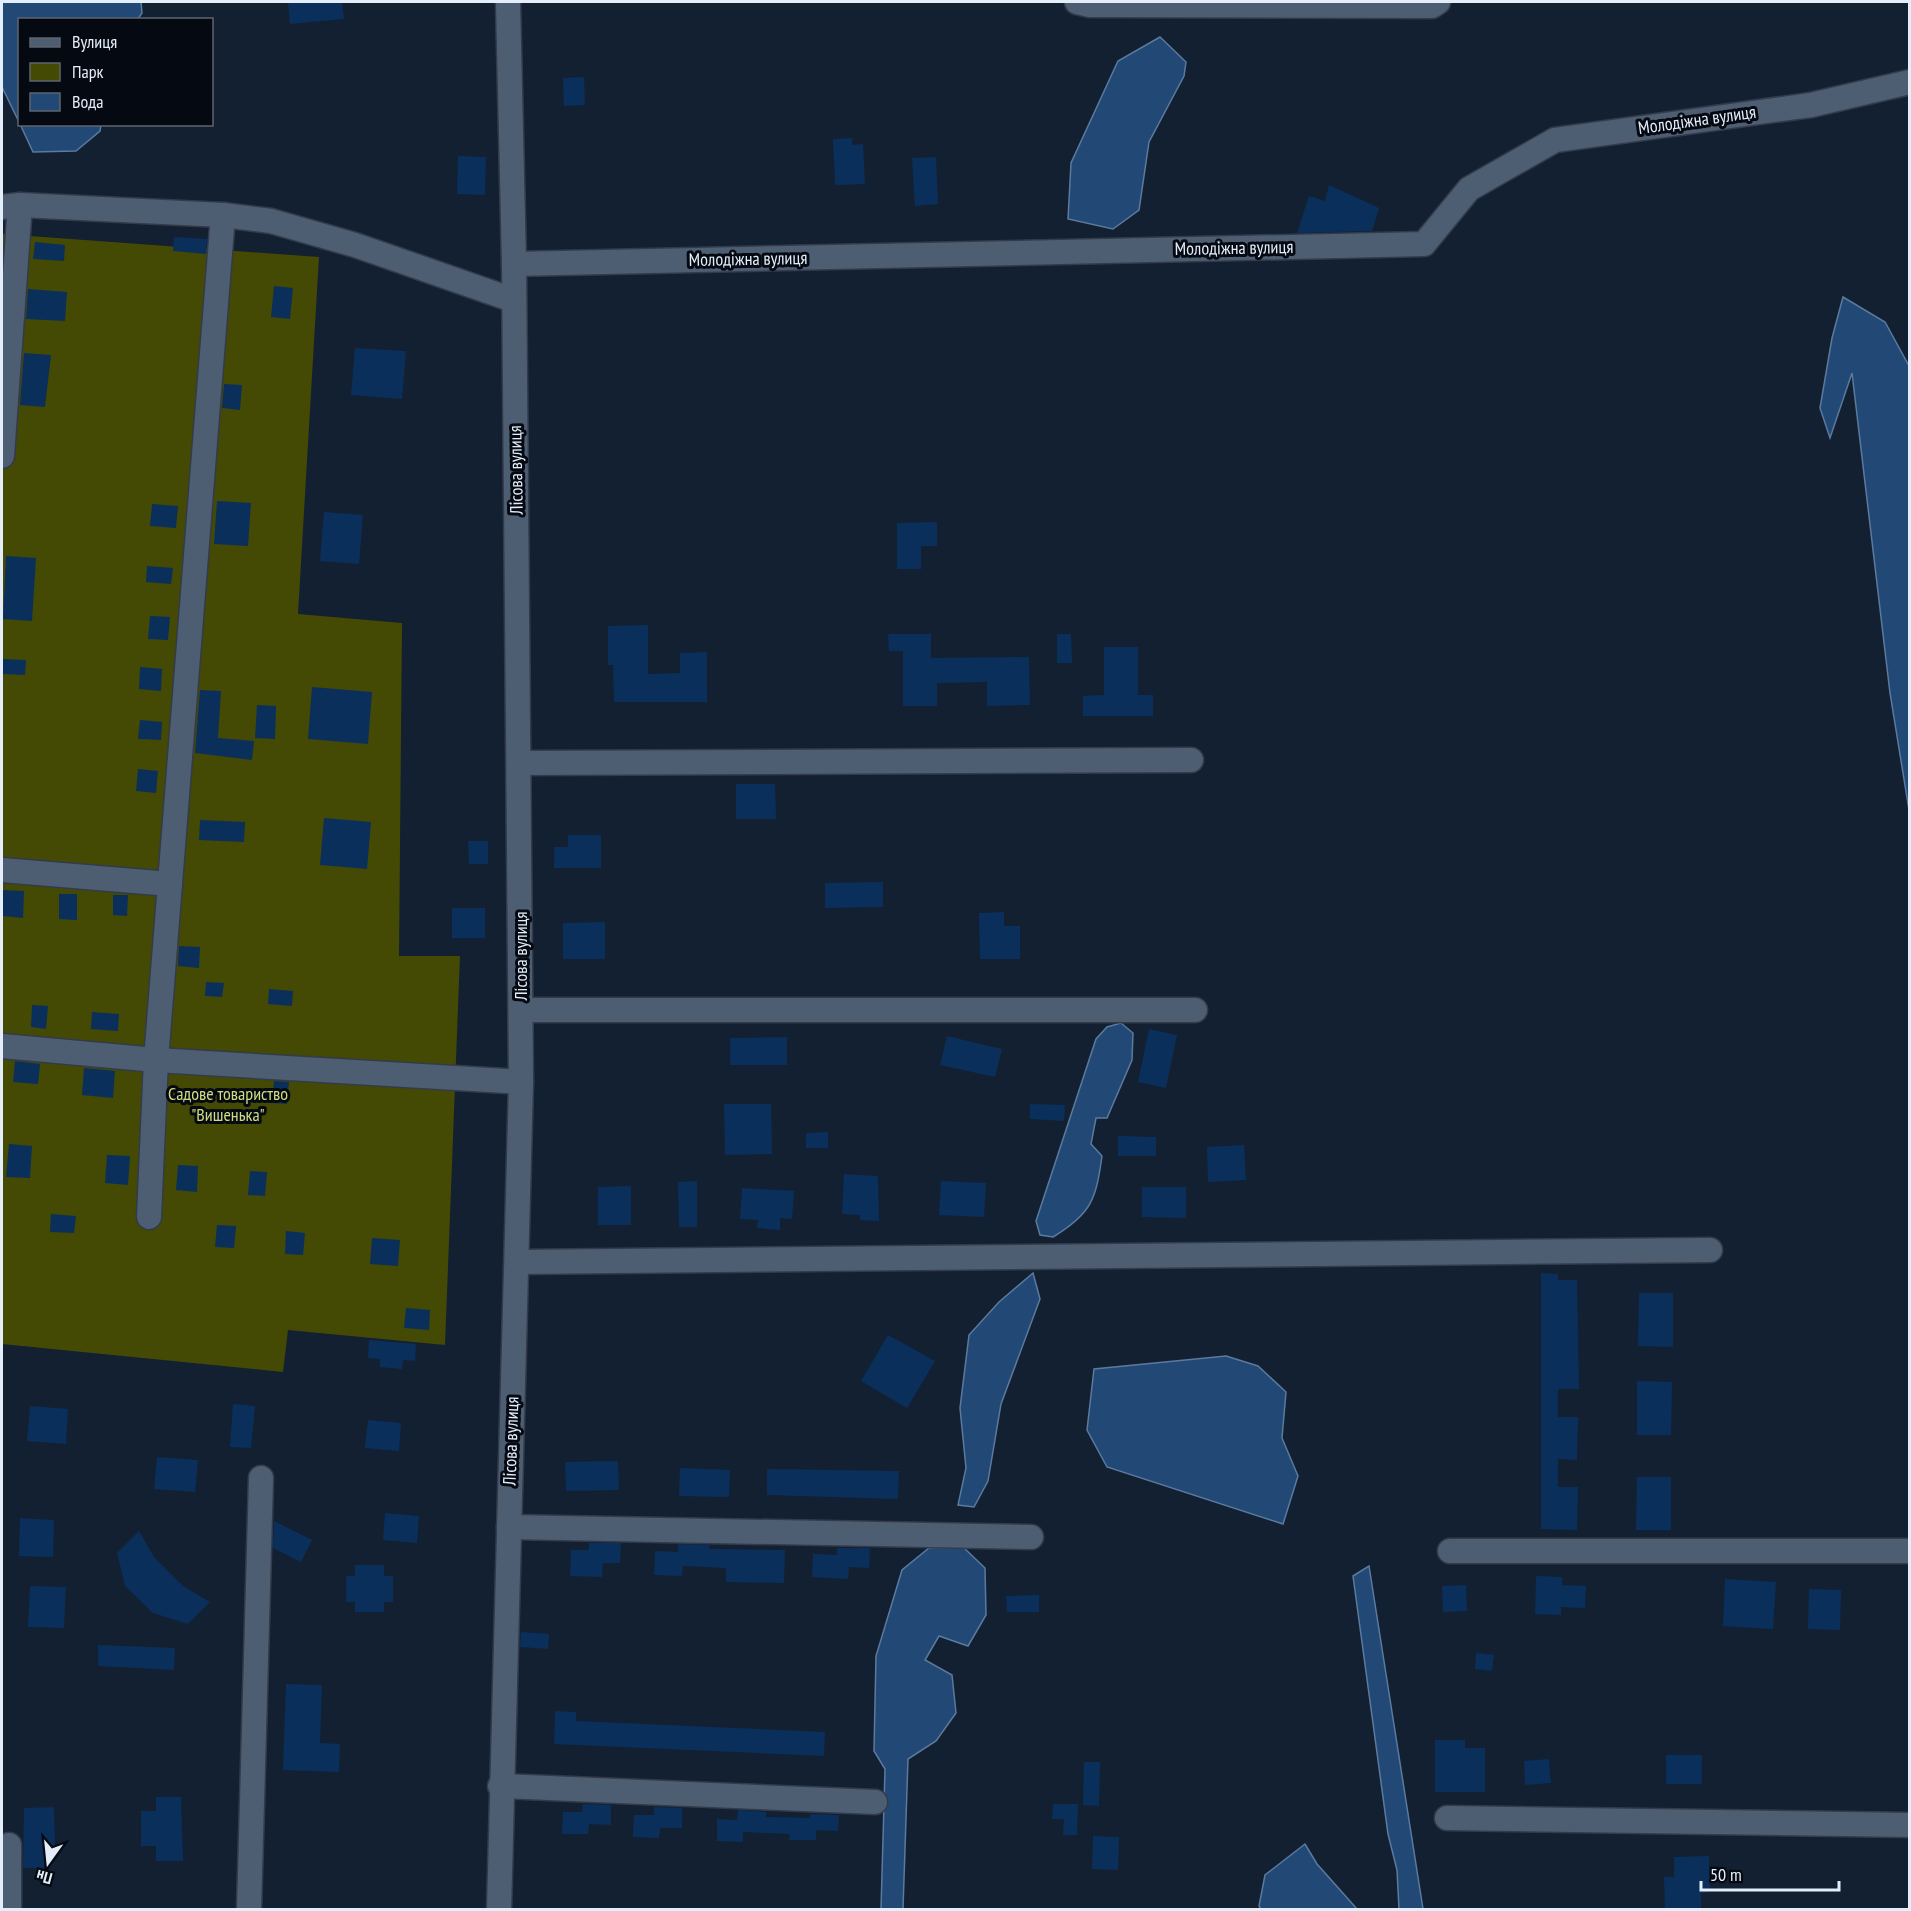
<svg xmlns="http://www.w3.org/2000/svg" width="1911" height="1911" viewBox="0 0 1911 1911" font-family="'PT Sans Narrow',sans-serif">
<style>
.green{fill:#444a03}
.water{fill:#224875;stroke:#5c7a9d;stroke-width:1.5}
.building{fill:#0b2f5b}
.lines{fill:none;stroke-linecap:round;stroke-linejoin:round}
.minor-casing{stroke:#333b4a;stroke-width:27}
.minor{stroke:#4e5e72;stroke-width:24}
.labels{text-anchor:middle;stroke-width:6;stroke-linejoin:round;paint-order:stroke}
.street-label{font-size:18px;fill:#e4edfa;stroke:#050911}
.park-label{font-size:18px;fill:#d1dd80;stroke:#050911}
</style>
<rect width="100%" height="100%" fill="#122032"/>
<path class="green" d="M 2,234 L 319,257 L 298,614 L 402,623 L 399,956 L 460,956 L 445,1345 L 288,1330 L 283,1372 L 2,1344 Z"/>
<g class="water">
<path d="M 2,2 L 141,2 L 142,13 L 138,19 L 20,20 L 20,124 L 2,87 Z"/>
<path d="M 1160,37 L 1186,62 L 1184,76 L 1149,142 L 1139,210 L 1113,229 L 1068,219 L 1071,163 L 1118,61 Z"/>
<path d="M 20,124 L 101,124 L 101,125 L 100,131 L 76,151 L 33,152 Z"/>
<path d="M 1843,297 L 1885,322 L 1909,366 L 1909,810 L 1890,693 L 1852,373 L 1830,438 L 1820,408 L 1832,338 Z"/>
<path d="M 1121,1023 L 1133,1033 L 1132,1060 L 1107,1118 L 1096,1118 L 1091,1144 L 1102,1156 C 1096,1200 1091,1214 1053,1237 L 1040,1235 L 1036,1221 L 1096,1039 L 1107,1027 Z"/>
<path d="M 1033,1273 L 1040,1299 L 1001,1404 L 988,1481 L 974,1507 L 958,1505 L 966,1468 L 960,1408 L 969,1335 L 999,1302 Z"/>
<path d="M 1226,1356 L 1258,1366 L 1286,1392 L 1282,1438 L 1298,1476 L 1283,1524 L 1107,1467 L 1087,1430 L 1094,1369 Z"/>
<path d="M 963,1547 L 985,1568 L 986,1615 L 968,1646 L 939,1636 L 925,1660 L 952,1675 L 956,1713 L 936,1741 L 908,1759 L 903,1909 L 881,1909 L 885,1769 L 874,1751 L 876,1656 L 902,1570 L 929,1548 Z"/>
<path d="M 1369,1566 L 1423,1909 L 1399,1909 L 1397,1870 L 1388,1834 L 1353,1576 Z"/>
<path d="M 1305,1844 L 1317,1864 L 1357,1909 L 1261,1909 L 1259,1906 L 1265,1875 Z"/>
</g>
<g class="building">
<path d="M 288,2 L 342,2 L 344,19 L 290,24 Z"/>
<path d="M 584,77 L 585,105 L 564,106 L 563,78 Z"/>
<path d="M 852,138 L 852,145 L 863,144 L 865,184 L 835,185 L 833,139 Z"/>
<path d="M 458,156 L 486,157 L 485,195 L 457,194 Z"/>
<path d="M 936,157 L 938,204 L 915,206 L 912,158 Z"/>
<path d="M 1329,185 L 1379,208 L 1372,231 L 1297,233 L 1309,196 L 1325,201 Z"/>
<path d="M 174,237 L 207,239 L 206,254 L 173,251 Z"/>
<path d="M 35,242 L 65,245 L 64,261 L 33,259 Z"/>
<path d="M 274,286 L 293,288 L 290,319 L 271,317 Z"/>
<path d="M 28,289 L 67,292 L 65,321 L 26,319 Z"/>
<path d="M 355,348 L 406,351 L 402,399 L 351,395 Z"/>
<path d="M 24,353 L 51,355 L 45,407 L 20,405 Z"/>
<path d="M 224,384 L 242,385 L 240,410 L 222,408 Z"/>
<path d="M 217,501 L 251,503 L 248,546 L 214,544 Z"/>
<path d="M 152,504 L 178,506 L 176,528 L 150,526 Z"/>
<path d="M 324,512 L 363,515 L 359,564 L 320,561 Z"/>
<path d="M 937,522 L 937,546 L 921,546 L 921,569 L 897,569 L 897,523 Z"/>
<path d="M 6,556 L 36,558 L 32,621 L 3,619 Z"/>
<path d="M 147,566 L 173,568 L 171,584 L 146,582 Z"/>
<path d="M 150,616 L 170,617 L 168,640 L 148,639 Z"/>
<path d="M 648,625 L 648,674 L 680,673 L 680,653 L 707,652 L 707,702 L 614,702 L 613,665 L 608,665 L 608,626 Z"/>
<path d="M 888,634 L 931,634 L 931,658 L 1029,657 L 1030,705 L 987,706 L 987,682 L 937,683 L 937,706 L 903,706 L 903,651 L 889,651 Z"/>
<path d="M 1057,634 L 1071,634 L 1072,663 L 1057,663 Z"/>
<path d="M 1104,647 L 1138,647 L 1138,695 L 1153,695 L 1153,716 L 1083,716 L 1083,696 L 1104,695 Z"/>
<path d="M 3,659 L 26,660 L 25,675 L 2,674 Z"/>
<path d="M 140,667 L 162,669 L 161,691 L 139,689 Z"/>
<path d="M 312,687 L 372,692 L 368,744 L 308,739 Z"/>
<path d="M 200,690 L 221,691 L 218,738 L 254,741 L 252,760 L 195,753 Z"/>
<path d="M 257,705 L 276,706 L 275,739 L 255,738 Z"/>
<path d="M 140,720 L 162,722 L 161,740 L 138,739 Z"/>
<path d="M 138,769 L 158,771 L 156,793 L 136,791 Z"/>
<path d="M 736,784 L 775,784 L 776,819 L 736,819 Z"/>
<path d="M 324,818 L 371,822 L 367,869 L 320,865 Z"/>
<path d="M 200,820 L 245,822 L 244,842 L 199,840 Z"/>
<path d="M 568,835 L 601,835 L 601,868 L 554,868 L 554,847 L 568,847 Z"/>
<path d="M 468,841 L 488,841 L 488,864 L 469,864 Z"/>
<path d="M 883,882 L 883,907 L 825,908 L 825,883 Z"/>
<path d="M 3,890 L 24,891 L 23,918 L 2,916 Z"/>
<path d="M 59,894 L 77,894 L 77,920 L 59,919 Z"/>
<path d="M 113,895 L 128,895 L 127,916 L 113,915 Z"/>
<rect x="452" y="908" width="33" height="30"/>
<path d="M 1004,912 L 1004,926 L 1020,926 L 1020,959 L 980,959 L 979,913 Z"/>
<path d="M 605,922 L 605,959 L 563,959 L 563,923 Z"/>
<path d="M 179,946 L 200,947 L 199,968 L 178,966 Z"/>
<path d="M 206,982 L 224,983 L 222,997 L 205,996 Z"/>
<path d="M 269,989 L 293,991 L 292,1006 L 268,1004 Z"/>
<path d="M 32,1005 L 48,1006 L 46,1029 L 31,1027 Z"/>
<path d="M 92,1012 L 119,1014 L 118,1031 L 91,1029 Z"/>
<path d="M 1149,1029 L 1177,1035 L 1166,1088 L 1138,1082 Z"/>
<path d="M 947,1036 L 1002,1049 L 995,1077 L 940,1065 Z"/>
<path d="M 787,1037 L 787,1065 L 730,1065 L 730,1038 Z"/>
<path d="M 15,1061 L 40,1064 L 38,1084 L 13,1082 Z"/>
<path d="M 84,1068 L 115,1071 L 113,1098 L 82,1095 Z"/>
<path d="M 274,1081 L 289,1082 L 287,1104 L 272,1103 Z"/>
<path d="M 724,1104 L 771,1104 L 772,1154 L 725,1155 Z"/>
<path d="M 1030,1104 L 1065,1105 L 1064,1121 L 1030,1119 Z"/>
<path d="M 828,1132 L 828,1148 L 806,1148 L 806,1133 Z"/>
<path d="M 1118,1136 L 1156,1137 L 1156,1156 L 1118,1156 Z"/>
<path d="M 9,1144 L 32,1146 L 30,1178 L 6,1177 Z"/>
<path d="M 1244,1145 L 1246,1180 L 1208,1182 L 1207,1147 Z"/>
<path d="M 107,1155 L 130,1156 L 128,1185 L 105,1183 Z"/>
<path d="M 178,1165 L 198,1166 L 197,1192 L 176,1190 Z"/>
<path d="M 250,1171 L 267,1172 L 265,1196 L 248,1195 Z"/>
<path d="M 844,1174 L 878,1176 L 879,1221 L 860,1220 L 860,1215 L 842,1214 Z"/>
<path d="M 697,1181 L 697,1227 L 679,1227 L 678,1182 Z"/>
<path d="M 941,1181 L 986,1183 L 984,1217 L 939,1215 Z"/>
<path d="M 631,1186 L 631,1225 L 598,1225 L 598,1187 Z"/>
<path d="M 1142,1187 L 1186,1187 L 1186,1218 L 1142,1217 Z"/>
<path d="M 742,1188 L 794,1191 L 792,1219 L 780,1218 L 780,1230 L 757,1228 L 758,1220 L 740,1219 Z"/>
<path d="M 51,1214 L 76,1216 L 74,1233 L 50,1232 Z"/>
<path d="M 217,1225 L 236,1226 L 234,1248 L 215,1247 Z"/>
<path d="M 286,1231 L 305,1233 L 303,1255 L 285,1254 Z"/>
<path d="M 372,1238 L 400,1240 L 398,1266 L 370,1264 Z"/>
<path d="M 1541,1273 L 1558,1274 L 1558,1280 L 1577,1280 L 1579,1389 L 1558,1389 L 1558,1417 L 1578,1417 L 1577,1460 L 1558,1459 L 1558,1487 L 1578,1487 L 1577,1530 L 1541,1529 Z"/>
<path d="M 1639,1293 L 1673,1293 L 1673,1347 L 1638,1346 Z"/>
<path d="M 406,1308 L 430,1310 L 429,1330 L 404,1328 Z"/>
<path d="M 888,1335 L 935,1361 L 907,1408 L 861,1381 Z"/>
<path d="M 369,1340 L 416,1344 L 415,1361 L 403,1360 L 402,1369 L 380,1367 L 380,1359 L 368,1358 Z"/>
<path d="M 1637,1381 L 1672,1382 L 1671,1435 L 1637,1435 Z"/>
<path d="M 233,1404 L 255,1406 L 251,1448 L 230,1447 Z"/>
<path d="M 30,1406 L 68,1409 L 66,1444 L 27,1441 Z"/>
<path d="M 368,1420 L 401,1423 L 399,1451 L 365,1448 Z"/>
<path d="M 157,1457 L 198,1460 L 195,1492 L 154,1489 Z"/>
<path d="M 618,1461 L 619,1490 L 566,1491 L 565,1462 Z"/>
<path d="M 680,1468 L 730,1470 L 729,1497 L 679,1496 Z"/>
<path d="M 767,1469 L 899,1471 L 898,1499 L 767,1495 Z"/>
<path d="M 1637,1477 L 1671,1477 L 1671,1530 L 1636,1530 Z"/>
<path d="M 385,1513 L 419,1516 L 417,1543 L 383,1540 Z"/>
<path d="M 20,1518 L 54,1520 L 53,1557 L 19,1556 Z"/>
<path d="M 274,1521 L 312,1540 L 301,1562 L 273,1548 Z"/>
<path d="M 139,1531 L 154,1557 L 183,1586 L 210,1602 L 188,1624 L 153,1613 L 125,1586 L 117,1553 Z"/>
<path d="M 589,1543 L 621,1543 L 620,1563 L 603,1563 L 602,1577 L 570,1576 L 571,1550 L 589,1550 Z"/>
<path d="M 678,1544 L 709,1545 L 709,1549 L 785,1550 L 784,1583 L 726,1582 L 726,1568 L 683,1566 L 682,1576 L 654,1575 L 655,1551 L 678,1552 Z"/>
<path d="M 837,1548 L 870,1548 L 869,1568 L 849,1567 L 848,1579 L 812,1577 L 813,1554 L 837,1555 Z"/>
<path d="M 355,1565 L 384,1565 L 384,1576 L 393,1576 L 393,1602 L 384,1602 L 384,1612 L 355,1612 L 355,1602 L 346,1602 L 346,1576 L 355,1576 Z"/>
<path d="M 1536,1576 L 1562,1577 L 1562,1585 L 1586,1586 L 1585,1608 L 1561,1607 L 1561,1615 L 1535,1614 Z"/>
<path d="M 1725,1579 L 1776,1582 L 1773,1629 L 1723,1626 Z"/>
<path d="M 1466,1585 L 1467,1611 L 1443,1612 L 1442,1586 Z"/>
<path d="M 30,1586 L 66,1587 L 64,1628 L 28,1627 Z"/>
<path d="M 1809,1589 L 1841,1590 L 1840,1630 L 1808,1629 Z"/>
<path d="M 1039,1595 L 1039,1612 L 1007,1612 L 1006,1596 Z"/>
<path d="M 521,1632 L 549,1634 L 548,1649 L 520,1647 Z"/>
<path d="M 98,1645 L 175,1648 L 174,1670 L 98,1666 Z"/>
<path d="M 1476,1653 L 1494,1655 L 1492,1671 L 1475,1669 Z"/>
<path d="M 286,1684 L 322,1685 L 320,1743 L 340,1744 L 339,1772 L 283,1770 Z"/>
<path d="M 555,1711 L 576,1712 L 576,1721 L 825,1732 L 824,1756 L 554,1744 Z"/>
<path d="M 1435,1740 L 1465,1740 L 1465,1748 L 1485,1748 L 1485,1792 L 1435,1792 Z"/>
<rect x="1666" y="1755" width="36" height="29"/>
<path d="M 1549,1759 L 1551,1783 L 1525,1785 L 1524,1761 Z"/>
<path d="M 1084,1762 L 1100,1762 L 1099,1806 L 1083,1805 Z"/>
<path d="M 156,1797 L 181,1797 L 183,1861 L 156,1861 L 156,1846 L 141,1846 L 141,1811 L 156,1811 Z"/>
<path d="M 583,1804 L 611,1805 L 611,1825 L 589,1824 L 588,1834 L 562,1834 L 563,1812 L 582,1812 Z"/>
<path d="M 1053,1804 L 1078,1804 L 1077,1835 L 1063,1835 L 1064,1819 L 1052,1819 Z"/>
<path d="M 54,1807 L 55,1850 L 46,1850 L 46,1868 L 23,1868 L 24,1808 Z"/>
<path d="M 654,1807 L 682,1808 L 682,1828 L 660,1828 L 659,1838 L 633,1837 L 634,1815 L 654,1815 Z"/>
<path d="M 738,1810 L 766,1812 L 766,1817 L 810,1818 L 810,1814 L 839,1815 L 838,1831 L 816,1830 L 816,1840 L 789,1840 L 790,1834 L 743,1832 L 743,1842 L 717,1841 L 717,1819 L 737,1820 Z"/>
<path d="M 1093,1836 L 1119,1837 L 1118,1870 L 1092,1869 Z"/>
<path d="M 1709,1856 L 1710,1892 L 1701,1893 L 1701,1910 L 1665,1910 L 1664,1877 L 1674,1877 L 1674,1857 Z"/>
</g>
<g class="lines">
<g class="minor-casing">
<g id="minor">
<path d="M 1077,2 L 1090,5 L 1432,6 L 1438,2"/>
<path d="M 2,207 L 20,205 L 223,215 L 271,221 L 355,245 L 513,300"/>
<path d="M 514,264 L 1424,244 L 1469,189 L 1555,140 L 1811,105 L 1910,82"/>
<path d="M 2,456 L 20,205"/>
<path d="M 520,763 L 1191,760"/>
<path d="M 2,870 L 170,884"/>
<path d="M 521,1010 L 1195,1010"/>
<path d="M 2,1046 L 156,1060 L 521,1082"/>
<path d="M 149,1217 L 156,1060 L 223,215"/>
<path d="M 517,1262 L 1710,1250"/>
<path d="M 509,1527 L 1031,1537"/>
<path d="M 1450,1551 L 1910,1551"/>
<path d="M 500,1786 L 875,1802"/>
<path d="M 1447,1818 L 1910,1825"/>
<path d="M 9,1845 L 9,1910"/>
<path d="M 249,1910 L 261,1478"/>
<path d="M 499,1910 L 521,1082 L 514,264 L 508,2"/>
</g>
</g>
<use href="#minor" class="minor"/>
</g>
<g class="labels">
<g class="street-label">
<text transform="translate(1697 120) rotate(-8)" y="6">Молодіжна вулиця</text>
<text transform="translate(1234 248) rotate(-1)" y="6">Молодіжна вулиця</text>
<text transform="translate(748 259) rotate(-1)" y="6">Молодіжна вулиця</text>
<text transform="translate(516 470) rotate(-91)" y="6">Лісова вулиця</text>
<text transform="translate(521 956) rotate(-90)" y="6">Лісова вулиця</text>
<text transform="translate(511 1441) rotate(-88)" y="6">Лісова вулиця</text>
</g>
<g class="park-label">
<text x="228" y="1100">Садове товариство<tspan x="228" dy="21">"Вишенька"</tspan></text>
</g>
</g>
<rect width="1911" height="1911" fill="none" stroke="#e4edfa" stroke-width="6"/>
<rect x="18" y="18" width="195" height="108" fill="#050911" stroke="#5e646e" stroke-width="1.5"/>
<rect x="30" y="38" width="30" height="9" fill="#4e5e72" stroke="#5e646e" stroke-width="1.5"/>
<text x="72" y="48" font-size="18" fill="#e4edfa">Вулиця</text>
<rect x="30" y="63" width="30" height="18" fill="#444a03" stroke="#5e646e" stroke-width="1.5"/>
<text x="72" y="78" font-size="18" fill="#e4edfa">Парк</text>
<rect x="30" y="93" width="30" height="18" fill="#224875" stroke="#5e646e" stroke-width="1.5"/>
<text x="72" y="108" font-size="18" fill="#e4edfa">Вода</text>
<g transform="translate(48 1863) rotate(195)" stroke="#050911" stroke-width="4.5" paint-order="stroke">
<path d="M0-4.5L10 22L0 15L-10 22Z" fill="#e4edfa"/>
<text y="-9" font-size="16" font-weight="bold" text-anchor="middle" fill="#e4edfa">Пн</text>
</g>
<path d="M1701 1881v9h138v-9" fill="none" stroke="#e4edfa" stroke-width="3"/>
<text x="1710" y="1881" font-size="18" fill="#e4edfa" stroke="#050911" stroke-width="4.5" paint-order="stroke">50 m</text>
</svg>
